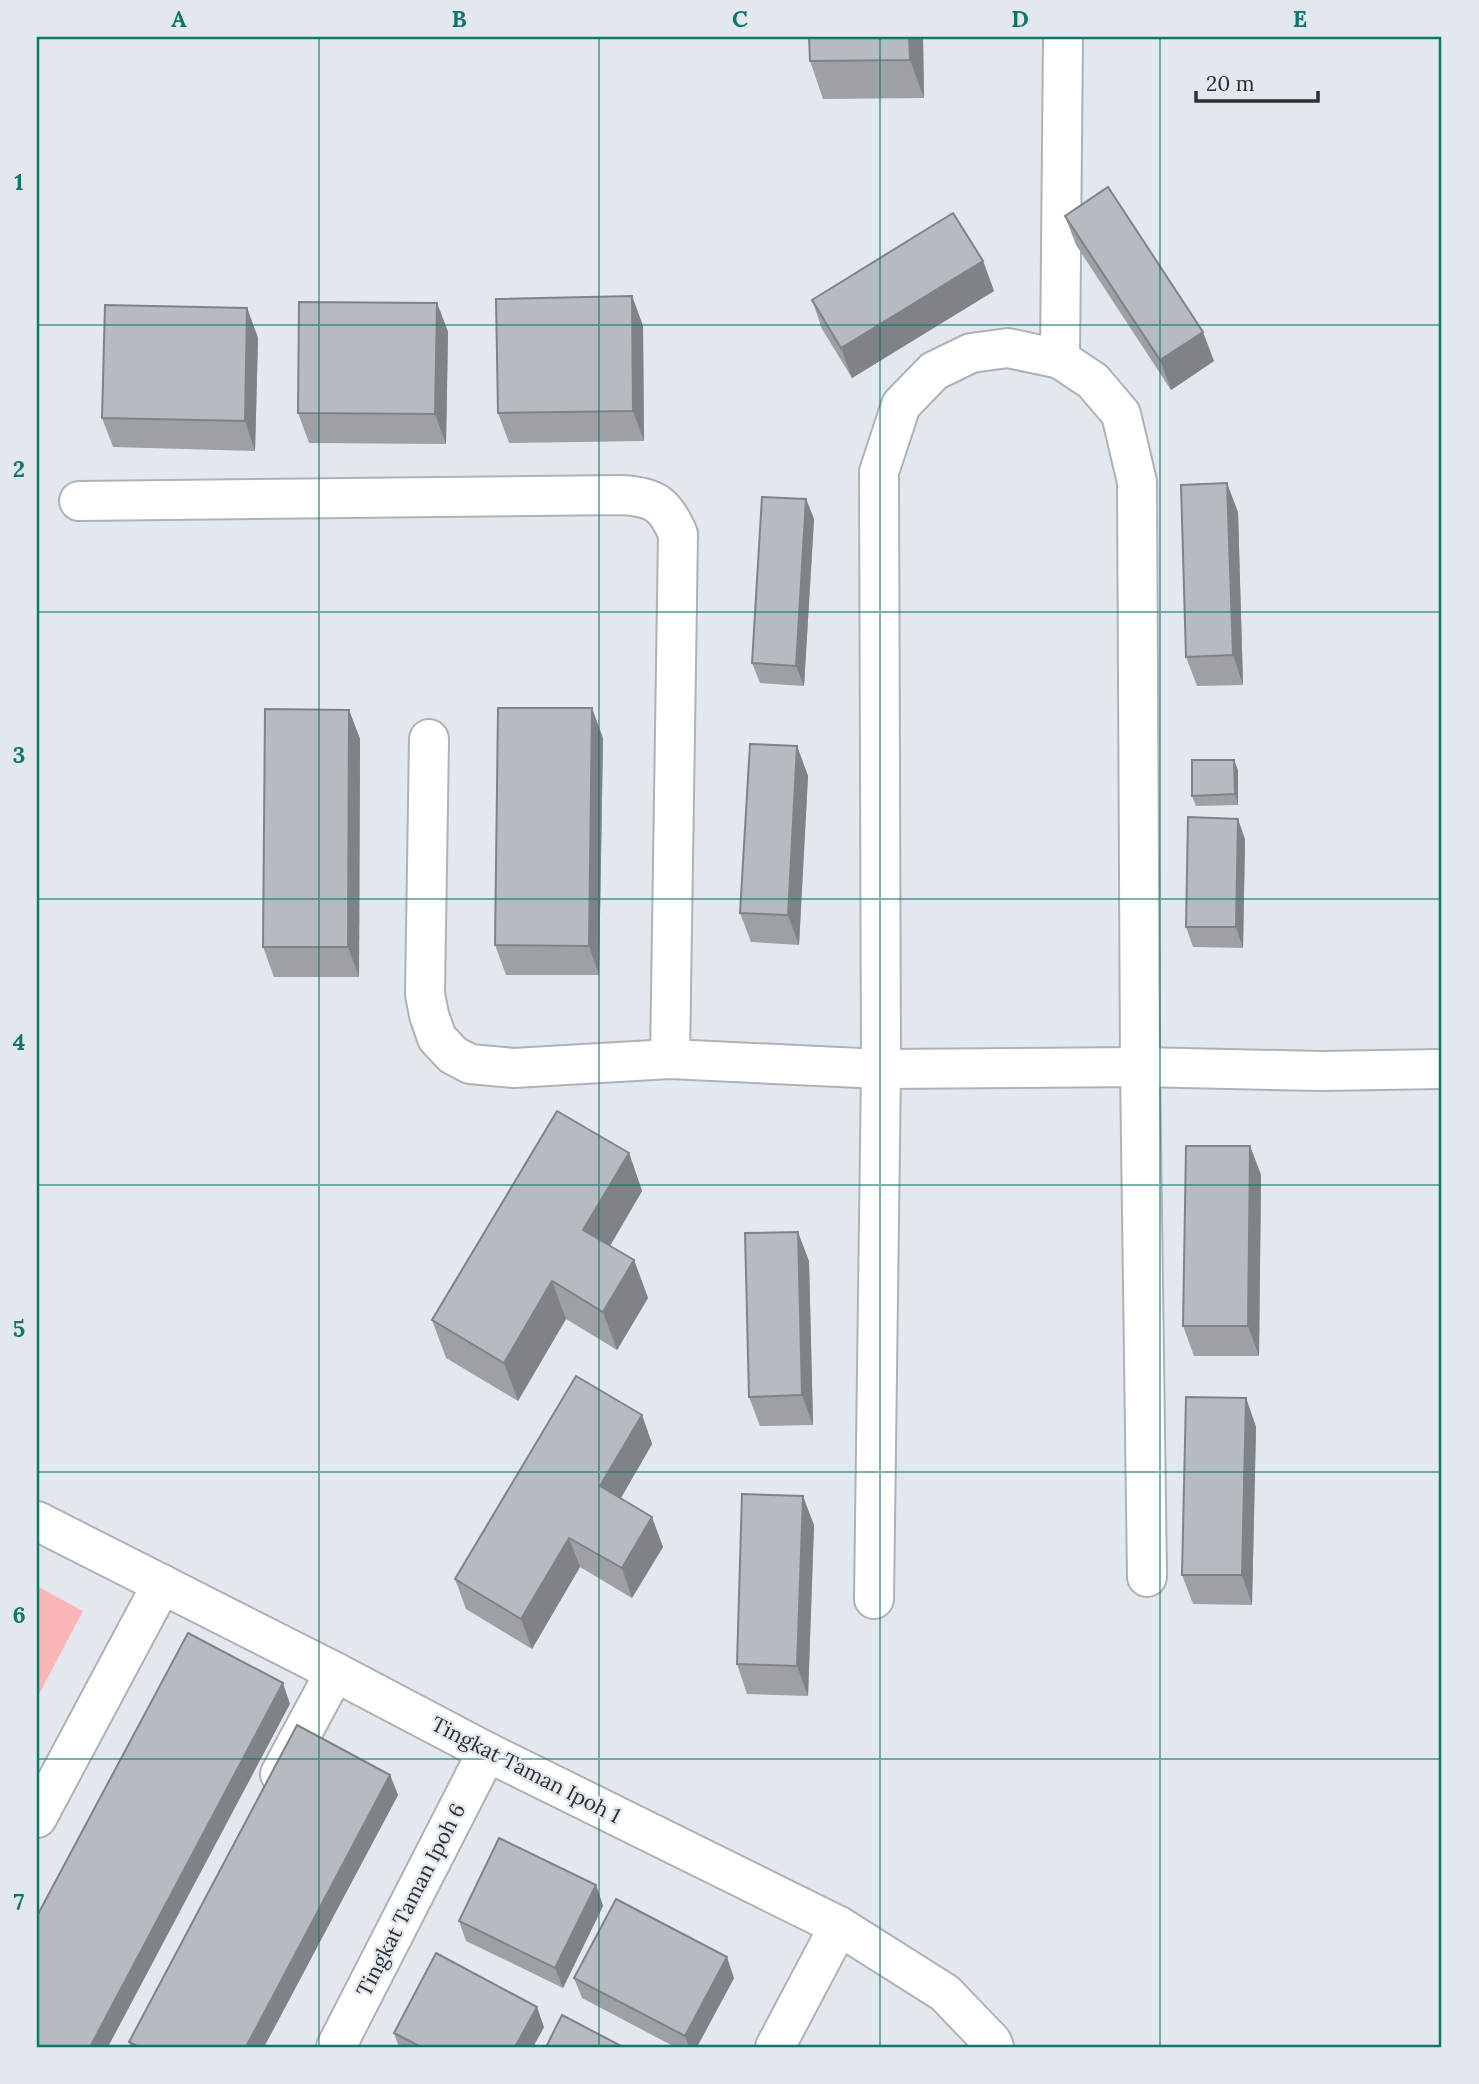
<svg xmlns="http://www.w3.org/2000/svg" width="1479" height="2084" viewBox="0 0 1479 2084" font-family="Lora,serif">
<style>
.green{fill:#fcb5b6}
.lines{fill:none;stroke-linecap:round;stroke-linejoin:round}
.minor-casing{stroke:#adb2b7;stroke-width:42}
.minor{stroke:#fff;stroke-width:38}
.wall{fill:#9da1a6}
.shaded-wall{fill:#7f8387}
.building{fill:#b6bbc1;stroke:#7f8387;stroke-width:2}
.grid{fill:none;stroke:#0f766e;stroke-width:2;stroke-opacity:0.55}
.labels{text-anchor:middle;stroke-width:5;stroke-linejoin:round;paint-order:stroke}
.street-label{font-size:21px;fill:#2e3033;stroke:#e3e8ee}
.neatline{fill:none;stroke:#0f766e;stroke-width:2.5}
.grid-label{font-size:23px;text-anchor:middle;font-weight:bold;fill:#0f766e}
</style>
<rect width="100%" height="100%" fill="#e3e8ee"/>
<path class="green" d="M 37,1586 L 83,1611 L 37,1698 Z"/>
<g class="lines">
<g class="minor-casing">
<g id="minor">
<path d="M 1060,359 L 1063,37"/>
<path d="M 79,501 L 622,495 C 655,497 665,504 678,534 L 670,1059"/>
<path d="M 429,739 L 425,994 L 429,1015 L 437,1038 L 453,1055 L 470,1064 L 514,1068 L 670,1059 L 881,1069 L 1140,1067 L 1321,1071 L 1442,1069"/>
<path d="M 37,1521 L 335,1672 L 487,1752 L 839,1926 L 945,1993 L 992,2042 L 994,2047"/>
<path d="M 874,1599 L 881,1069 L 879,472 L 901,405 L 934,371 L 971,353 L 1008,348 L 1060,359 L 1093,381 L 1121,414 L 1137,482 L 1140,1067 L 1147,1577"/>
<path d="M 280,1774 L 335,1672"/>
<path d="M 37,1818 L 162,1584"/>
<path d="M 336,2047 L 487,1752"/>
<path d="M 775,2047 L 839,1926"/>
</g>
</g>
<use href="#minor" class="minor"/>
</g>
<g class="wall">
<path d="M 923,37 L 924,98 L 823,99 L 810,61 Z"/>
<path d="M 1065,216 L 1214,361 L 1171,390 L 1076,245 Z"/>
<path d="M 983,261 L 994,291 L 852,378 L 822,329 L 812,300 Z"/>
<path d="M 632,296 L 643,326 L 644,441 L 509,443 L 498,413 Z"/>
<path d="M 437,303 L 448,332 L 446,444 L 309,443 L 298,413 Z"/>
<path d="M 247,308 L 258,338 L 255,451 L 113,447 L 102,418 Z"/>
<path d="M 806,499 L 814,519 L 804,686 L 760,683 L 752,663 Z"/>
<path d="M 1238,512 L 1243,685 L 1197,686 L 1186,657 Z"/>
<path d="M 349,710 L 360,739 L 359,977 L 274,977 L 263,947 Z"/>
<path d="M 603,738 L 599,975 L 506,975 L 495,945 Z"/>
<path d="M 797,746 L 808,776 L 799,945 L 751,942 L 740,913 Z"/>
<path d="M 1238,770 L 1238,805 L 1196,806 L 1192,796 Z"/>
<path d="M 1245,839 L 1243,948 L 1193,947 L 1186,927 Z"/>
<path d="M 1250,1146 L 1261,1175 L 1259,1356 L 1194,1356 L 1183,1326 Z"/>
<path d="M 629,1153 L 642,1191 L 610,1246 L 634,1260 L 648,1298 L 617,1350 L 566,1319 L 518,1401 L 446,1358 L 432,1320 Z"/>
<path d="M 809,1261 L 813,1425 L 760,1426 L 749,1397 Z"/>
<path d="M 1246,1398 L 1256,1427 L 1252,1605 L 1193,1604 L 1182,1575 Z"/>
<path d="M 642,1415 L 652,1444 L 621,1498 L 663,1547 L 632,1598 L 580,1567 L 532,1649 L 466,1609 L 455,1579 Z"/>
<path d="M 814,1525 L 808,1696 L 747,1694 L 737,1664 Z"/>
<path d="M 390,1775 L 398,1795 L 264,2047 L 131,2047 L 129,2042 Z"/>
<path d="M 596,1885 L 603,1906 L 563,1988 L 466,1941 L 459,1921 Z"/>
<path d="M 574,1978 L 734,1978 L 697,2047 L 675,2047 L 582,1998 Z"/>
<path d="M 544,2027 L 533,2047 L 399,2047 L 394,2033 Z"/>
</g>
<g class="shaded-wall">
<path d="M 909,37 L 923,37 L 924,98 L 910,60 Z"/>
<path d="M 983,261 L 994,291 L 852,378 L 841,348 Z"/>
<path d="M 632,296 L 643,326 L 644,441 L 633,411 Z"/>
<path d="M 437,303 L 448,332 L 446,444 L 435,414 Z"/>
<path d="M 247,308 L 258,338 L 255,451 L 245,421 Z"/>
<path d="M 1203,332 L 1214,361 L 1171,390 L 1160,360 Z"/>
<path d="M 1227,483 L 1238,512 L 1243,685 L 1233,655 Z"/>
<path d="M 806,499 L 814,519 L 804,686 L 796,666 Z"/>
<path d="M 592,708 L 603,738 L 599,975 L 589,946 Z"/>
<path d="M 349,710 L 360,739 L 359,977 L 348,947 Z"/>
<path d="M 797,746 L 808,776 L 799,945 L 788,915 Z"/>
<path d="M 1234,760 L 1238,770 L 1238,805 L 1235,794 Z"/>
<path d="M 1238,819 L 1245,839 L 1243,948 L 1236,927 Z"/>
<path d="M 1250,1146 L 1261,1175 L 1259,1356 L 1248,1326 Z"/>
<path d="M 629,1153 L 642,1191 L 597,1268 L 583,1230 Z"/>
<path d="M 798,1232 L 809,1261 L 813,1425 L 802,1395 Z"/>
<path d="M 634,1260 L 648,1298 L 617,1350 L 603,1312 Z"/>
<path d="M 552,1281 L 566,1319 L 518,1401 L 504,1363 Z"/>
<path d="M 1246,1398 L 1256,1427 L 1252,1605 L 1242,1575 Z"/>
<path d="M 642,1415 L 652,1444 L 611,1515 L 600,1486 Z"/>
<path d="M 803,1496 L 814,1525 L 808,1696 L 797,1666 Z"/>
<path d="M 652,1517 L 663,1547 L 632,1598 L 622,1568 Z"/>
<path d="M 569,1538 L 580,1567 L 532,1649 L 521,1619 Z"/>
<path d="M 283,1683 L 290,1704 L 108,2047 L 90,2047 Z"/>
<path d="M 390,1775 L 398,1795 L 264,2047 L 246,2047 Z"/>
<path d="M 596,1885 L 603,1906 L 563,1988 L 555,1968 Z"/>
<path d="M 727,1957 L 734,1978 L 697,2047 L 689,2047 L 685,2036 Z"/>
<path d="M 537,2007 L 544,2027 L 533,2047 L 515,2047 Z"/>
</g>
<g class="building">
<path d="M 809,37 L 909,37 L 910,60 L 810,61 Z"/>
<path d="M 1108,187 L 1203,332 L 1160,360 L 1065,216 Z"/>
<path d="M 953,213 L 983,261 L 841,348 L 812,300 Z"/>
<path d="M 632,296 L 633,411 L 498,413 L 496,299 Z"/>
<path d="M 299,302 L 437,303 L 435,414 L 298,413 Z"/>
<path d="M 105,305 L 247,308 L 245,421 L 102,418 Z"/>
<path d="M 1227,483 L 1233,655 L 1186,657 L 1181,485 Z"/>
<path d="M 762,497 L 806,499 L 796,666 L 752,663 Z"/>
<path d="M 498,708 L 592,708 L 589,946 L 495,945 Z"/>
<path d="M 265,709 L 349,710 L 348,947 L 263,947 Z"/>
<path d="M 750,744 L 797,746 L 788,915 L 740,913 Z"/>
<path d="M 1192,760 L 1234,760 L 1235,794 L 1192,796 Z"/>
<path d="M 1188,817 L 1238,819 L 1236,927 L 1186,927 Z"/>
<path d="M 557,1111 L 629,1153 L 583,1230 L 634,1260 L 603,1312 L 552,1281 L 504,1363 L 432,1320 Z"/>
<path d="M 1186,1146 L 1250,1146 L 1248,1326 L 1183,1326 Z"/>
<path d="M 798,1232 L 802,1395 L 749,1397 L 745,1233 Z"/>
<path d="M 576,1376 L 642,1415 L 600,1486 L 652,1517 L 622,1568 L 569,1538 L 521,1619 L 455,1579 Z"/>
<path d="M 1186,1397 L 1246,1398 L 1242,1575 L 1182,1575 Z"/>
<path d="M 742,1494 L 803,1496 L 797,1666 L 737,1664 Z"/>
<path d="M 188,1633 L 283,1683 L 90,2047 L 37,2047 L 37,1916 Z"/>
<path d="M 297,1725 L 390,1775 L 246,2047 L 139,2047 L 129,2042 Z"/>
<path d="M 499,1838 L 596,1885 L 555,1968 L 459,1921 Z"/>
<path d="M 616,1899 L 727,1957 L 685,2036 L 574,1978 Z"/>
<path d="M 436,1953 L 537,2007 L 515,2047 L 421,2047 L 394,2033 Z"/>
<path d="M 562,2015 L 623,2047 L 546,2047 Z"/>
</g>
<path class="grid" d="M 319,37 L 319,2047M 599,37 L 599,2047M 880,37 L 880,2047M 1160,37 L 1160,2047M 37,325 L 1442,325M 37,612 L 1442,612M 37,899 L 1442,899M 37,1185 L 1442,1185M 37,1472 L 1442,1472M 37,1759 L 1442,1759"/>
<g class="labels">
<g class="street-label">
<text transform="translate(526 1770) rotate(27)" y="7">Tingkat Taman Ipoh 1</text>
<text transform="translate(411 1900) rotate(-63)" y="7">Tingkat Taman Ipoh 6</text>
</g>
</g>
<rect width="1479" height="2084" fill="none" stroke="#e3e8ee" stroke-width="77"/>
<path d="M1196 91v10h122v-10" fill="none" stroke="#2e3033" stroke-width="3.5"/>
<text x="1206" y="91" font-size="21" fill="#2e3033" stroke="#e3e8ee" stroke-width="5" paint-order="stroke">20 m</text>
<rect x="38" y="38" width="1402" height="2008" class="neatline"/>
<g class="grid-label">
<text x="179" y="27">A</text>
<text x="459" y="27">B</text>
<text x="740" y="27">C</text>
<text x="1020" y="27">D</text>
<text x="1300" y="27">E</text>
<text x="19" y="190">1</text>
<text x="19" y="477">2</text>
<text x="19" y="763">3</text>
<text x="19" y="1050">4</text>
<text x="19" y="1337">5</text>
<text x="19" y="1623">6</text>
<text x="19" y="1910">7</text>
</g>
</svg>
